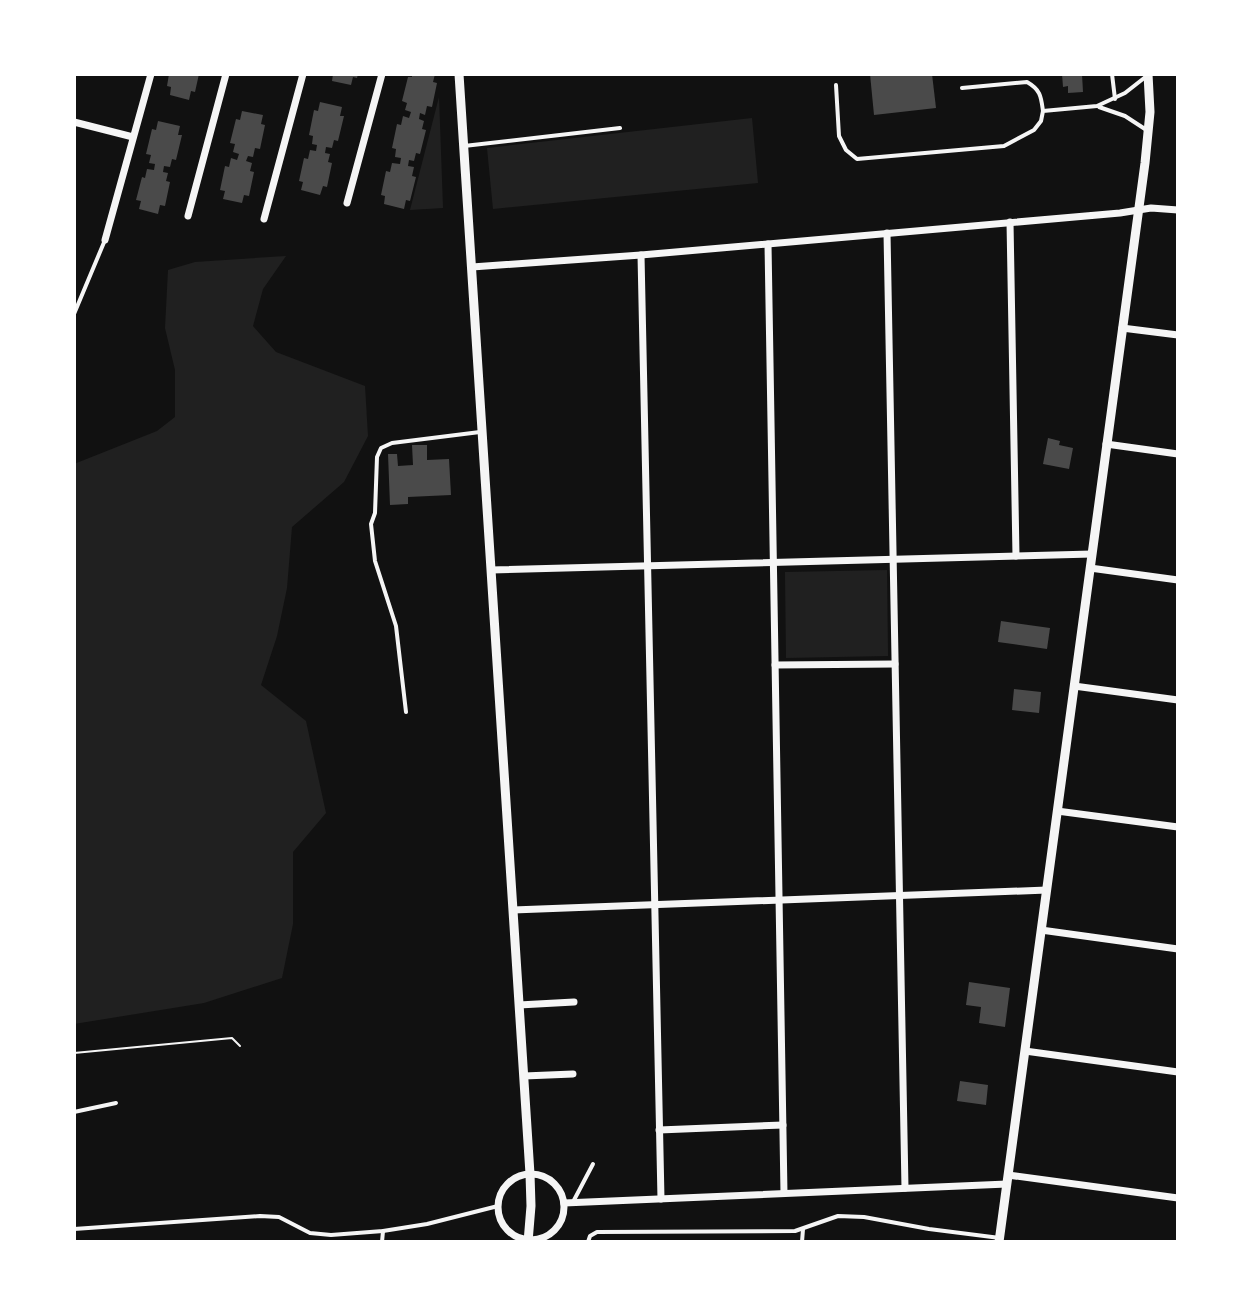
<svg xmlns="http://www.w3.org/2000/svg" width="1252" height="1316" viewBox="0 0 1252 1316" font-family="'Source Serif 4',serif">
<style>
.green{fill:#202020}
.building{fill:#4a4a4a}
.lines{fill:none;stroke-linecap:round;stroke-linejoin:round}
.path{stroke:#f5f5f5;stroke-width:2}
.service{stroke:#f5f5f5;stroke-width:4}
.minor{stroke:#f5f5f5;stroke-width:7}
.tertiary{stroke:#f5f5f5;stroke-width:9}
</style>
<rect width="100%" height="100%" fill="#111"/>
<g class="green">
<path d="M 439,97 L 443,208 L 410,210 Z"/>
<path d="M 752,118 L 758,183 L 493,209 L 487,148 Z"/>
<path d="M 286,256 L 263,289 L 253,326 L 276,352 L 365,386 L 368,436 L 344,482 L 292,527 L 287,588 L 277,636 L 261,685 L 306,721 L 326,813 L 293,852 L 293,924 L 282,978 L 204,1003 L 74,1024 L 74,464 L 157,431 L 175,417 L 175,370 L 165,328 L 168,270 L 195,262 Z"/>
<path d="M 887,570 L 888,656 L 786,658 L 785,572 Z"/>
</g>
<g class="building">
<path d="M 169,74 L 199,74 L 195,92 L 191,91 L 189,100 L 170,95 L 171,87 L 167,86 Z"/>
<path d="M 333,74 L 358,74 L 357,78 L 353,77 L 351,85 L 332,81 Z"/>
<path d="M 412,74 L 435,74 L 433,82 L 437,83 L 432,107 L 427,106 L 425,115 L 420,113 L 419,119 L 424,121 L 422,129 L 426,130 L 420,154 L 416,153 L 414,161 L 409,160 L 408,166 L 414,167 L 412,176 L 416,177 L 410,201 L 406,200 L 404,209 L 384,204 L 385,196 L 381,195 L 386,171 L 390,172 L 392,163 L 400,164 L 401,158 L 395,157 L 396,149 L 392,148 L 397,124 L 401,125 L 403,116 L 409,118 L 411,112 L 405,110 L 407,103 L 402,101 L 408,77 L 412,77 Z"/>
<path d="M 870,74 L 932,74 L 936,108 L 874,115 Z"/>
<path d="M 1062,74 L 1082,74 L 1083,92 L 1068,93 L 1068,86 L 1063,87 Z"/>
<path d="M 320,102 L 342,107 L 340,116 L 344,116 L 338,141 L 334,140 L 332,148 L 326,147 L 325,153 L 330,154 L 328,162 L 332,163 L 327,187 L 323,186 L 320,195 L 301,190 L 303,182 L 299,181 L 304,158 L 308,159 L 310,150 L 316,151 L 317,145 L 312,144 L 313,136 L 309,135 L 314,110 L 318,111 Z"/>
<path d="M 242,111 L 263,115 L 261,124 L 265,125 L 260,149 L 255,148 L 253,157 L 248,156 L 246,161 L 252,163 L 250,171 L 254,172 L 249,196 L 244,195 L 242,203 L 223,199 L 225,191 L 220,190 L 225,166 L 229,167 L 231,158 L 237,160 L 239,154 L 233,152 L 235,144 L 230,143 L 236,119 L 240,120 Z"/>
<path d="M 158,121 L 180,126 L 178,135 L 182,135 L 176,160 L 172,159 L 170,167 L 164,166 L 163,172 L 168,173 L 166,181 L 170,182 L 165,206 L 160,205 L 158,214 L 139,209 L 141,201 L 136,200 L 142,177 L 145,178 L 147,169 L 154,170 L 155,164 L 149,163 L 151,155 L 146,154 L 152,129 L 156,130 Z"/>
<path d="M 1048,438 L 1060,441 L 1059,445 L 1073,448 L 1069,469 L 1043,464 Z"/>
<path d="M 412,445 L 427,445 L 427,460 L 449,459 L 451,495 L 408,497 L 408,504 L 390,505 L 388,454 L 397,454 L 398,466 L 413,465 Z"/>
<path d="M 1001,621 L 1050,628 L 1047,649 L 998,642 Z"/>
<path d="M 1014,689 L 1041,692 L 1039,713 L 1012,710 Z"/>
<path d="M 969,982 L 1010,988 L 1005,1027 L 979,1023 L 981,1007 L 966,1005 Z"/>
<path d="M 960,1081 L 988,1085 L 986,1105 L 957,1101 Z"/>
</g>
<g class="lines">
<path class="path" d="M 74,1053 L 232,1038 L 240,1046"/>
<g class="service">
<path d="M 1112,74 L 1115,99"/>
<path d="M 836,85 L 839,136 L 846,150 L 857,159 L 1004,146 L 1034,130 L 1041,121 L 1043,111 L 1097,106 L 1125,93 L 1148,75"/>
<path d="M 962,88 L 1027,82 C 1041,90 1041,97 1043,111"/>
<path d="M 1099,107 L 1125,116 L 1148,131"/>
<path d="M 464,146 L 620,128"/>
<path d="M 74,314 L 105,240"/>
<path d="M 406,712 L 396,626 L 375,561 L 371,524 L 375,513 L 377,457 L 381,448 L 392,443 L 480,432"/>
<path d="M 74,1112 L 116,1103"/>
<path d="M 573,1202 L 593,1164"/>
<path d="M 74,1229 L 260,1216 L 279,1217 L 310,1233 L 331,1235 L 383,1231 L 427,1224 L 498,1206"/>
<path d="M 382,1242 L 383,1231"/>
<path d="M 588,1242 L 590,1236 L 597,1232 L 795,1231 L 838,1216 L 864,1217 L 929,1229 L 1000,1238"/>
<path d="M 802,1242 L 803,1229"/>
</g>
<g class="minor">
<path d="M 74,122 L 133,137"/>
<path d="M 347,203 L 382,74"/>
<path d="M 188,216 L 226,74"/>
<path d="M 264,219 L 303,74"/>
<path d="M 1010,222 L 1016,556"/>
<path d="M 887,233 L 905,1188"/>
<path d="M 105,240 L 151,74"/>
<path d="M 768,244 L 784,1193"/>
<path d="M 641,255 L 661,1199"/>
<path d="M 472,267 L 641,255 L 1120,213 L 1151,208 L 1178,210"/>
<path d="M 1122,328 L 1178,335"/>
<path d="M 1106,444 L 1178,454"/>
<path d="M 1090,568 L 1178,580"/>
<path d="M 491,570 L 1092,554"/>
<path d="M 775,665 L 895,664"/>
<path d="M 1074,686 L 1178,700"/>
<path d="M 1057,811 L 1178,827"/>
<path d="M 513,910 L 1047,890"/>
<path d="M 1041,930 L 1178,949"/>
<path d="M 519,1005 L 574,1002"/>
<path d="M 1025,1051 L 1178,1072"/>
<path d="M 524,1076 L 573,1074"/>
<path d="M 659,1130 L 783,1125"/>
<circle cx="531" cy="1207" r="33"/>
<path d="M 1008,1175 L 1178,1198"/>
<path d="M 564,1203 L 1007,1184"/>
</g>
<g class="tertiary">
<path d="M 459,74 L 530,1174 L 531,1206 L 528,1242"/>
<path d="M 999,1242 L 1145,163 L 1150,112 L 1148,74"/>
</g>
</g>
<rect width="1252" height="1316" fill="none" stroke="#ffffff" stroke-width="152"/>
</svg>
